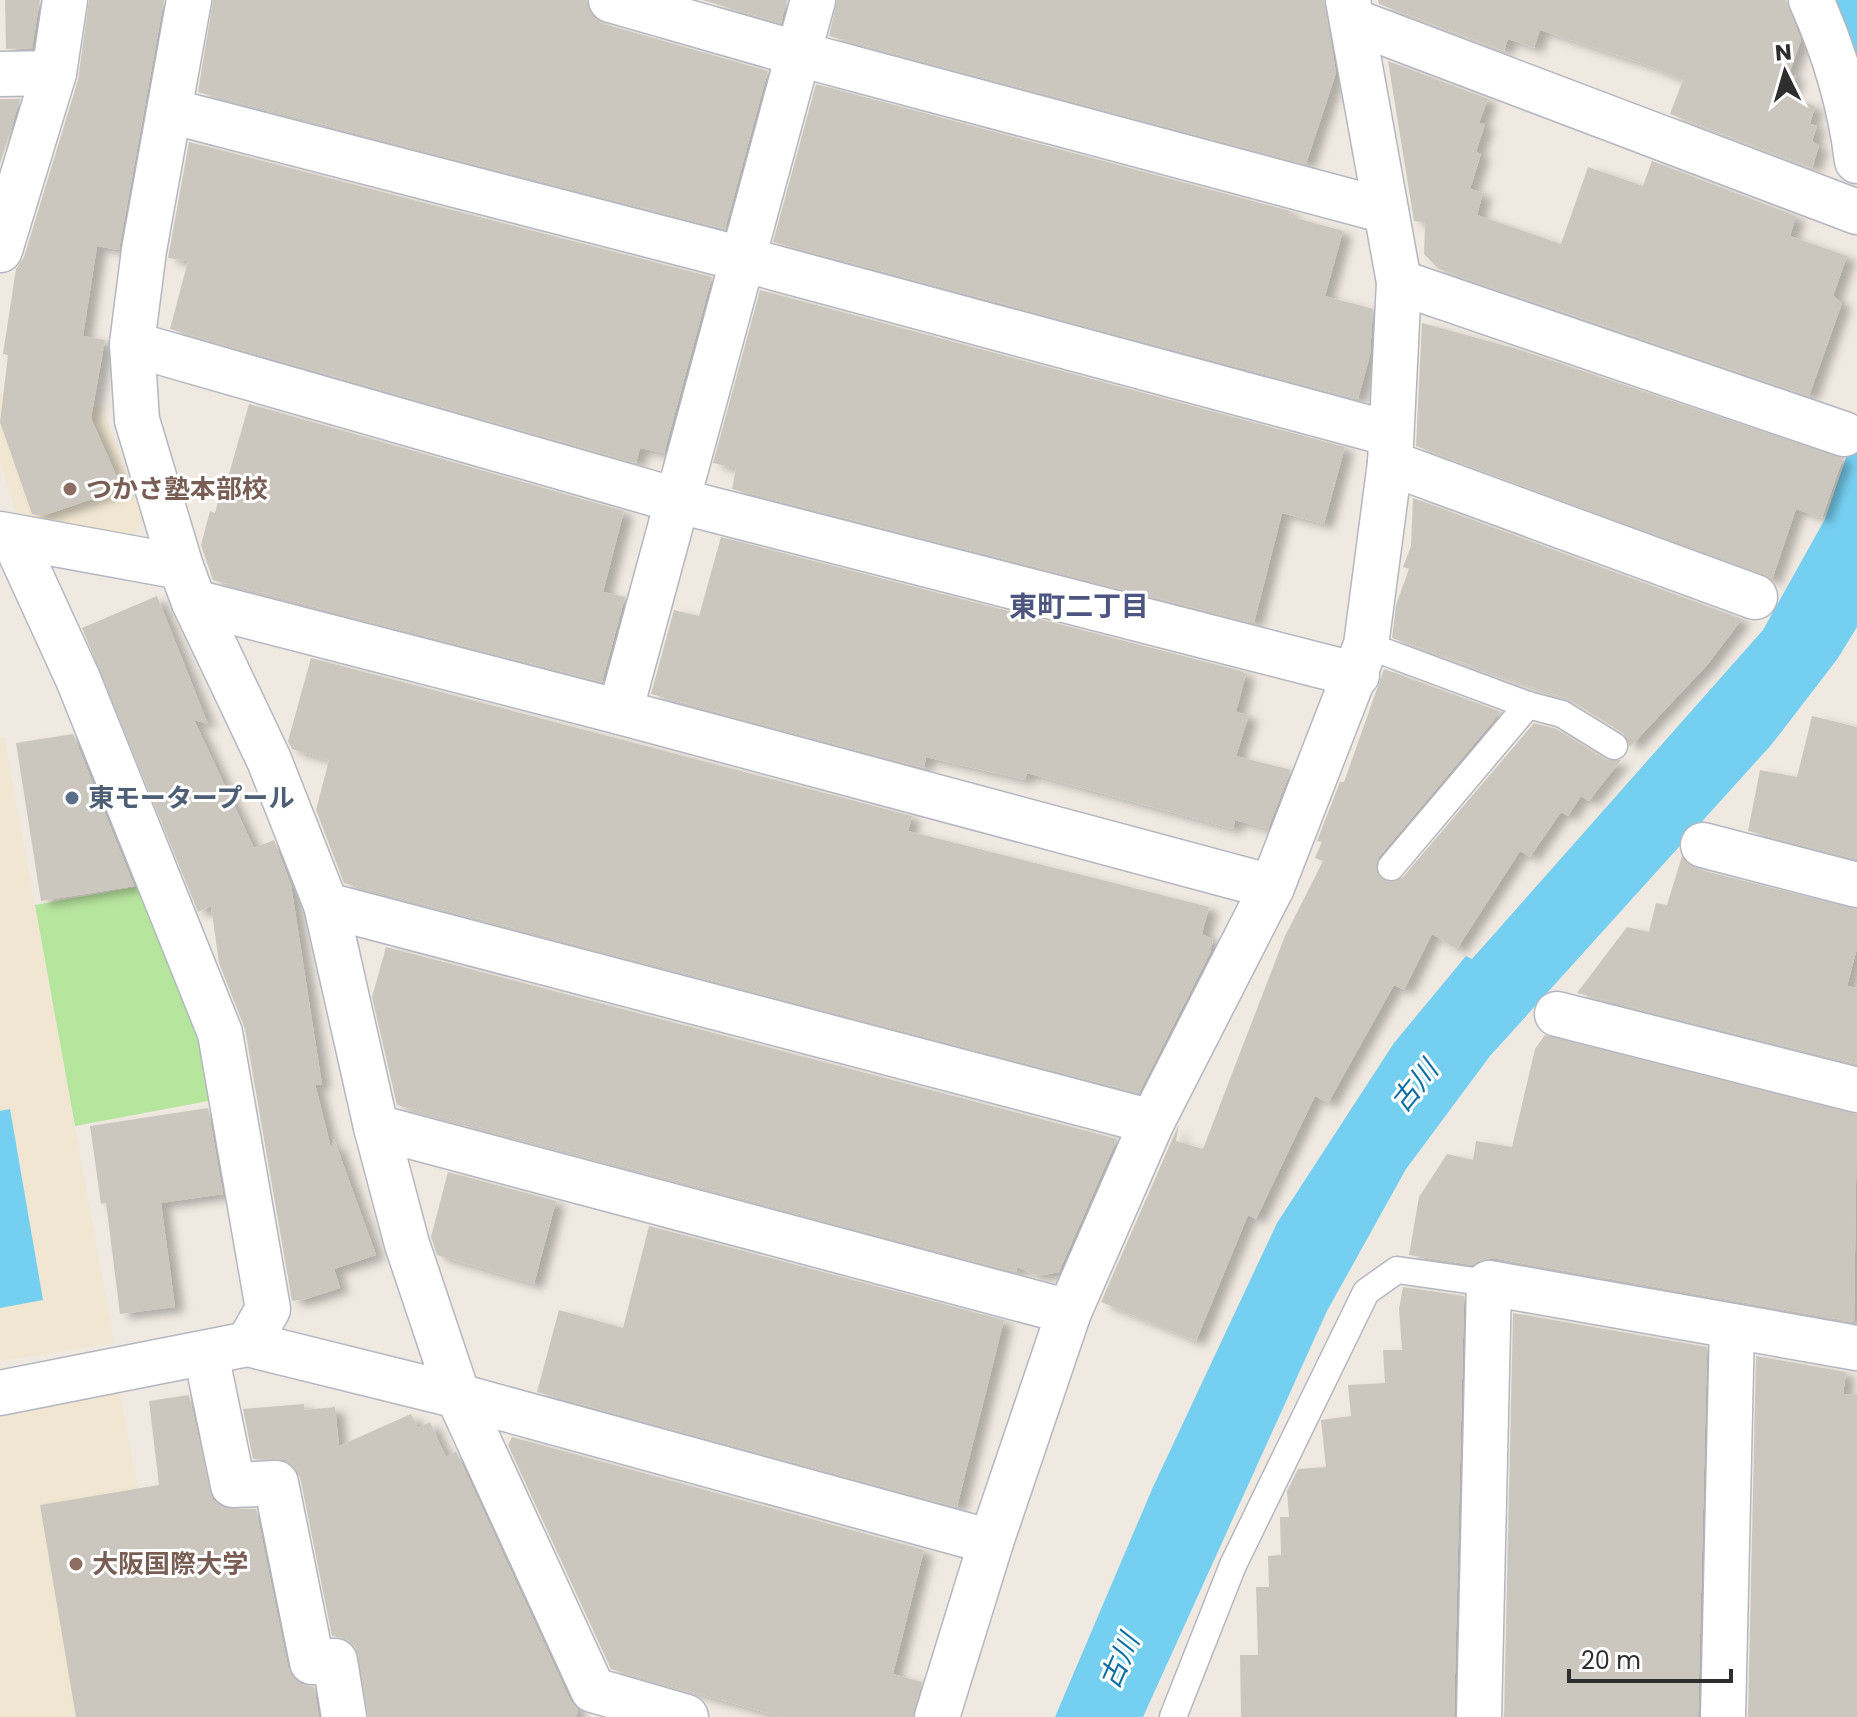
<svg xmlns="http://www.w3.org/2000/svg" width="1857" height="1717" viewBox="0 0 1857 1717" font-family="Poppins,'Noto Sans JP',sans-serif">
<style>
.education{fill:#f0e6d1}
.green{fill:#b6e59e}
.water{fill:#75cff0}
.building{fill:#cbc7bf;filter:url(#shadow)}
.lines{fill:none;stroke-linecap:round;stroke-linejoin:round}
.lane-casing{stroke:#b4b7c1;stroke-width:29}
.street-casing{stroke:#b4b7c1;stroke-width:47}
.lane{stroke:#fff;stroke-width:26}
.street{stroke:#fff;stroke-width:44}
.education-dot{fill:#8d6e63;stroke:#fff;stroke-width:3}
.service-dot{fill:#5c6f8a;stroke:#fff;stroke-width:3}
.labels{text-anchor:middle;stroke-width:6;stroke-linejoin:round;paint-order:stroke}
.education-label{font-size:26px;font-weight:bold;fill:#785e54;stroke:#fff;text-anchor:start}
.service-label{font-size:26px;font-weight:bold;fill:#4e5e75;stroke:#fff;text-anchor:start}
.neighbourhood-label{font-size:28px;font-weight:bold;fill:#4d5680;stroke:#fff}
.water-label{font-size:28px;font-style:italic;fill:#0d6fa3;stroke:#fff}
</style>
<defs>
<filter id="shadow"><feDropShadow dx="9" dy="5" stdDeviation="4" flood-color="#0004"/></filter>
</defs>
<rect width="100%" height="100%" fill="#efe9e1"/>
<g class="education">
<path d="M 0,394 L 101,406 L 144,520 L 126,542 L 18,517 L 0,462 Z"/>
<path d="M 4,737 L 114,1343 L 0,1361 L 0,738 Z"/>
<path d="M 119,1390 L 183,1717 L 0,1717 L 0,1411 Z"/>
</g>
<path class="green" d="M 141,886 L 211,1059 L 219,1099 L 75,1126 L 35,905 Z"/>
<g class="water">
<path d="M 1821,0 L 1857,0 L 1857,93 Z"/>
<path d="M 1857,426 L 1857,627 L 1838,658 L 1772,744 L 1490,1056 L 1406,1169 L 1327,1311 L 1143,1717 L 1055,1717 L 1153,1487 L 1277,1223 L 1394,1043 L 1466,956 L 1472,959 L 1763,630 L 1825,519 Z"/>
<path d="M 10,1109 L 43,1300 L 0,1308 L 0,1111 Z"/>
</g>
<g class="building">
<path d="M 5,0 L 40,0 L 32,48 L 6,49 Z"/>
<path d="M 89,0 L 164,0 L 119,250 L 97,246 L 83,336 L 105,340 L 91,418 L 122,489 L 42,516 L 32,514 L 0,422 L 8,355 L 3,354 L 16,269 L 24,257 L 78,80 Z"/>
<path d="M 213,0 L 587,0 L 593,17 L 604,24 L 768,71 L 725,229 L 198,92 Z"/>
<path d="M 702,0 L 787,0 L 781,23 Z"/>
<path d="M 837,0 L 1324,0 L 1336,73 L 1306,164 L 829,36 Z"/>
<path d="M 1378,0 L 1786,0 L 1801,40 L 1789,74 L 1796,76 L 1788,97 L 1815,106 L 1810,124 L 1817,126 L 1812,141 L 1819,146 L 1812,168 L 1670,114 L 1683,80 L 1647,65 L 1540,30 L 1534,48 L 1508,39 L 1504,51 L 1379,4 Z"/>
<path d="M 1388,61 L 1488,99 L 1479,123 L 1485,124 L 1476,152 L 1481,154 L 1470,189 L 1483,193 L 1477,215 L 1561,244 L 1588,167 L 1643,186 L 1652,161 L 1796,216 L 1790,236 L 1847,256 L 1833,296 L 1842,303 L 1809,396 L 1439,269 L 1424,254 L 1425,223 L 1414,221 Z"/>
<path d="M 816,84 L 1290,211 L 1289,216 L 1343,231 L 1325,296 L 1373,309 L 1370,355 L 1358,399 L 773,242 Z"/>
<path d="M 0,99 L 20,99 L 0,164 Z"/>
<path d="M 189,142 L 712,277 L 664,453 L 640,448 L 636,463 L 170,329 L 188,261 L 168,258 Z"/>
<path d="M 760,290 L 1345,447 L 1324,524 L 1282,513 L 1254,623 L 732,489 L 736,468 L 713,463 Z"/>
<path d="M 1422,323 L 1517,349 L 1843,458 L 1822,518 L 1796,509 L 1772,580 L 1416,446 Z"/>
<path d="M 249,404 L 624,511 L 603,592 L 625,597 L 602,682 L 213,580 L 201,545 L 210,511 L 215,513 L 222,487 L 225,488 Z"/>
<path d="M 1413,498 L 1742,619 L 1708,664 L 1630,747 L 1623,733 L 1570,700 L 1392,638 L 1396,605 L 1409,569 L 1403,567 L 1411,546 Z"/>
<path d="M 721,537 L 1241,671 L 1246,674 L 1236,712 L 1249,715 L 1236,756 L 1291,770 L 1268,829 L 1235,820 L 1233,829 L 1027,773 L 1025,780 L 926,757 L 924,768 L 651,694 L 674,610 L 699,616 Z"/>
<path d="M 157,596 L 208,724 L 194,720 L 254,848 L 274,840 L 291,885 L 322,1085 L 315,1084 L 331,1148 L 334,1139 L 376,1255 L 334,1269 L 340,1288 L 306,1299 L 292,1301 L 245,1029 L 219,963 L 211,906 L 198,912 L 82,628 Z"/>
<path d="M 311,658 L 912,816 L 908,831 L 1209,907 L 1202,934 L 1213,940 L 1210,953 L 1139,1093 L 344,883 L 316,810 L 329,760 L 292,749 L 288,741 Z"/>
<path d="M 1384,669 L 1501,712 L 1379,857 L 1376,872 L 1387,882 L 1403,877 L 1534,723 L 1556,729 L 1606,760 L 1621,760 L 1589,801 L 1581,796 L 1568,816 L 1561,812 L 1530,857 L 1520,851 L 1457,949 L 1432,934 L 1404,990 L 1394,985 L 1328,1103 L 1315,1096 L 1256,1219 L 1248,1215 L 1196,1341 L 1101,1302 L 1179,1124 L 1176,1141 L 1203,1149 L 1285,936 L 1323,861 L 1315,858 L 1322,842 L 1317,841 L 1340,782 L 1344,782 Z"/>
<path d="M 1812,716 L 1857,727 L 1857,859 L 1748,831 L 1760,770 L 1797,777 Z"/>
<path d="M 73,734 L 134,886 L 41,901 L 16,743 Z"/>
<path d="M 1682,856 L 1697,869 L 1857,909 L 1857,948 L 1847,986 L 1857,988 L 1857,1064 L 1577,993 L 1627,927 L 1649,932 L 1656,903 L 1667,905 Z"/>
<path d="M 386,947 L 1117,1139 L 1059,1272 L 1038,1276 L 1017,1267 L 1016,1272 L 397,1105 L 372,997 Z"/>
<path d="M 1545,1035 L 1857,1114 L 1854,1322 L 1493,1258 L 1473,1265 L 1409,1255 L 1419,1197 L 1447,1154 L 1473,1160 L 1476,1141 L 1512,1147 L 1535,1049 Z"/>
<path d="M 208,1108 L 223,1194 L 161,1203 L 175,1307 L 120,1314 L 106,1203 L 101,1204 L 90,1126 Z"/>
<path d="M 448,1172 L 556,1201 L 534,1284 L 437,1255 L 431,1237 Z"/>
<path d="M 649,1226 L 1004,1320 L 957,1507 L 537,1392 L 559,1310 L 623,1328 Z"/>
<path d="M 1403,1287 L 1464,1296 L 1454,1717 L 1241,1717 L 1240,1655 L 1258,1655 L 1256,1587 L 1269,1587 L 1268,1556 L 1281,1555 L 1280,1517 L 1289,1517 L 1287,1491 L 1298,1469 L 1326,1467 L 1321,1420 L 1351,1416 L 1348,1385 L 1385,1383 L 1383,1350 L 1402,1350 L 1399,1309 Z"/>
<path d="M 1513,1313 L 1707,1347 L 1698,1717 L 1504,1717 Z"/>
<path d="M 1756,1356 L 1846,1372 L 1843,1395 L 1857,1394 L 1857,1717 L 1748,1717 Z"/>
<path d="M 189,1395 L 213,1500 L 223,1508 L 256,1509 L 288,1667 L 301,1684 L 314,1687 L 319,1717 L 76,1717 L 40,1505 L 159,1485 L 149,1401 Z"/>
<path d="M 304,1404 L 304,1410 L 335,1407 L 339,1446 L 411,1414 L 418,1428 L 430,1422 L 446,1457 L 456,1451 L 570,1700 L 578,1710 L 576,1717 L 368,1717 L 355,1647 L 345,1638 L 332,1636 L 300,1477 L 286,1460 L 253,1459 L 243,1409 Z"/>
<path d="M 512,1437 L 924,1550 L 893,1674 L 922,1682 L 913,1717 L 781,1717 L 611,1669 L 508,1445 Z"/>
</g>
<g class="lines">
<g class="lane-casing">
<g id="lane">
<path d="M 1366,645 L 1528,705 L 1391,867"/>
<path d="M 1528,705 L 1562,714 L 1614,746"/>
<path d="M 1173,1717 L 1233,1565 L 1366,1292 L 1397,1270 L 1489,1283"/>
</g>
</g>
<g class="street-casing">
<g id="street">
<path d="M 611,0 L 799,54 L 1386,211"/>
<path d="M 813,0 L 620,712 L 1272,887"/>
<path d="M 1811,0 C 1835,53 1850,104 1857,161"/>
<path d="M 1353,21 L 1857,212"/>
<path d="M 0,74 L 54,73"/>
<path d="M 170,111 L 742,259 L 1391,434"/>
<path d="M 0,250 L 54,73 L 65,0"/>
<path d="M 1399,282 L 1844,434"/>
<path d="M 132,344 L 679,501 L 1357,675"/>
<path d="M 1390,463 L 1755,597"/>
<path d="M 0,534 L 181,567 L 194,602 L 269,760 L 326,905 L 376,1127 L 407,1244 L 458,1396 L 593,1690 L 686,1717"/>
<path d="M 13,537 L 78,679 L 220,1033 L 268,1309 L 248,1344"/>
<path d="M 181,567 L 137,420 L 132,344 L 144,250 L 189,0"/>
<path d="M 194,602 L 620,712"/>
<path d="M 1703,845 L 1857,885"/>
<path d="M 326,905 L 1152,1122"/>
<path d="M 1557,1014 L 1857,1090"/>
<path d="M 376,1127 L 1069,1312"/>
<path d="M 206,1354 L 233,1485 L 276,1483 L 312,1662 L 335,1661 L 344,1717"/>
<path d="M 0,1393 L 248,1344 L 458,1396 L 991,1542"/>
<path d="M 937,1717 L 991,1542 L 1069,1312 L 1152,1122 L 1272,887 L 1366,645 L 1390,463 L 1399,282 L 1348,0"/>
<path d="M 1479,1717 L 1489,1283 L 1857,1348"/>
<path d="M 1723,1717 L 1732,1326"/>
</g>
</g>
<use href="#lane" class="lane"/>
<use href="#street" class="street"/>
</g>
<g class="education-dot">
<circle cx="70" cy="489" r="8"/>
<circle cx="76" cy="1564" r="8"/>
</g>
<circle class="service-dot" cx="72" cy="798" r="8"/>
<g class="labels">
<g class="education-label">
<text x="86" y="498">つかさ塾本部校</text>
<text x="92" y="1573">大阪国際大学</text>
</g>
<g class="service-label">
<text x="88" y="807">東モータープール</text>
</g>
<g class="neighbourhood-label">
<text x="1079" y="616">東町二丁目</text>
</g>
<g class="water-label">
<text transform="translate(1414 1086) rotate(-51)" y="10">古川</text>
<text transform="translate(1119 1661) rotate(-66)" y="10">古川</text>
</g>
</g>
<g transform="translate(1785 72) rotate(355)" stroke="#ffffff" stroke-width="6" paint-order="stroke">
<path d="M0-6L14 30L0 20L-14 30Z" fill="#2e2e2e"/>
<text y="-12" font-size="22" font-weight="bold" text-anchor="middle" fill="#2e2e2e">N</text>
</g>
<path d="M1569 1669v12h162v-12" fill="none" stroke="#2e2e2e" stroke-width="4"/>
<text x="1581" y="1669" font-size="24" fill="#2e2e2e" stroke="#ffffff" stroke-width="6" paint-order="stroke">20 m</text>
</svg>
